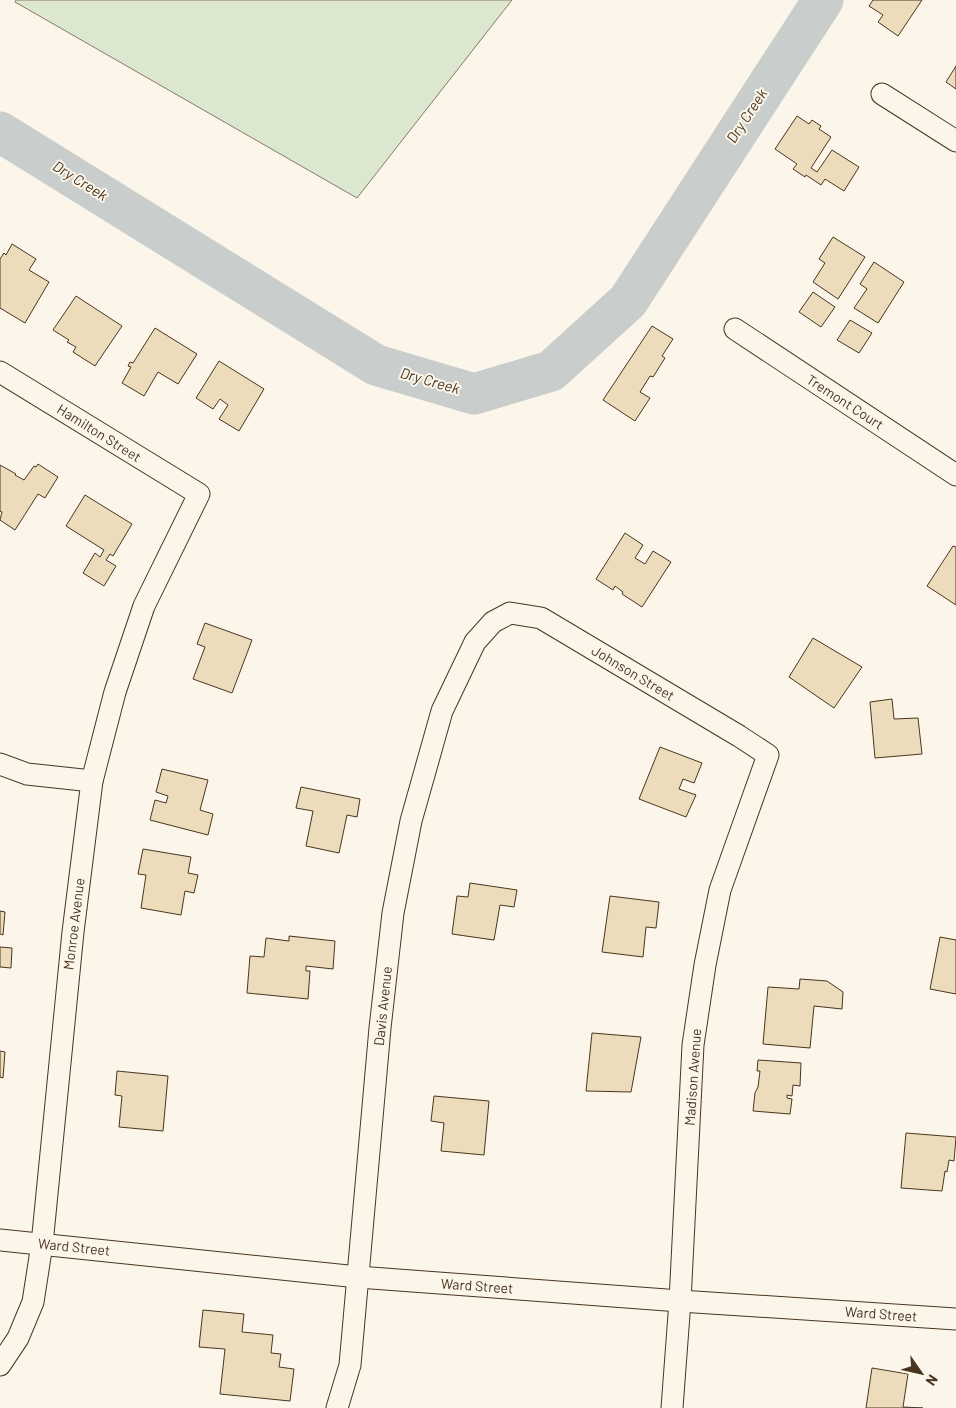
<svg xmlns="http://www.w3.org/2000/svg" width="956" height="1408" viewBox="0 0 956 1408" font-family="Barlow,sans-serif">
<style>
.green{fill:#dce7d0;stroke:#887966}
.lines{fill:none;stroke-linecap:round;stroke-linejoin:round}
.river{stroke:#c9cecd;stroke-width:41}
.building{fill:#ecdcbc;stroke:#4a3520}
.street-casing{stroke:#4a3520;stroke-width:23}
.street{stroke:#fbf6e9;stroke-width:21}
.labels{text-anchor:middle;stroke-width:4;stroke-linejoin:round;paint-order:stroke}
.street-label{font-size:14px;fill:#4a3520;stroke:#fbf6e9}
.water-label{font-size:15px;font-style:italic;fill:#4a3520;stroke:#fbf6e9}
</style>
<rect width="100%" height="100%" fill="#fbf6e9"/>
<path class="green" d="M 16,0 L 512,0 L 357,198 L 15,2 Z"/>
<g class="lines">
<path class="river" d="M 0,132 L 376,365 L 474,394 L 551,371 L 628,301 L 823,0"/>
</g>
<g class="building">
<path d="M 873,0 L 922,0 L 898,36 L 878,22 L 883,15 L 869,6 Z"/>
<path d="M 956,66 L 956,89 L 946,82 Z"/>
<path d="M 797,116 L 809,124 L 812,120 L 821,126 L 819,129 L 831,137 L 811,168 L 817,172 L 832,150 L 859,167 L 844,191 L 825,179 L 821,185 L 806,175 L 805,177 L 793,169 L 797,164 L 775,149 Z"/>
<path d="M 833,237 L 865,257 L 838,299 L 813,282 L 825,263 L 819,259 Z"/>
<path d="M 12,244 L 36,259 L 29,270 L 49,282 L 25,323 L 0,308 L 0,259 L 4,253 L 6,255 Z"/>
<path d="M 874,262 L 904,282 L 878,323 L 854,308 L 867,289 L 860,284 Z"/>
<path d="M 813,292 L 835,307 L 821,327 L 799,312 Z"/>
<path d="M 76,296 L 122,326 L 95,366 L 73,352 L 76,347 L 67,342 L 69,340 L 53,330 Z"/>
<path d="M 850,320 L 872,333 L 859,353 L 837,340 Z"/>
<path d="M 652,326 L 673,339 L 662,356 L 665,358 L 653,377 L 650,376 L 640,392 L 650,398 L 635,421 L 603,400 Z"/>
<path d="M 155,328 L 197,354 L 178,384 L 158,372 L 144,396 L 122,383 L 131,367 L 128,366 L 130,362 L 133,363 Z"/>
<path d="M 219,361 L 264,389 L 239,431 L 219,419 L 228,405 L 220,399 L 213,409 L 196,398 Z"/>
<path d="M 38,464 L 58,477 L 45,498 L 38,494 L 15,530 L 0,520 L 2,512 L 0,511 L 0,465 L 16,474 L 15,475 L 24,480 L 34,466 L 36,467 Z"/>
<path d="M 85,495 L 132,524 L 113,556 L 110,554 L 106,560 L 116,566 L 104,586 L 83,573 L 95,553 L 100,557 L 104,550 L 66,526 Z"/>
<path d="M 625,533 L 643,545 L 635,558 L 645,564 L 653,551 L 671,562 L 642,607 L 622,594 L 623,592 L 615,586 L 613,590 L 596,579 Z"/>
<path d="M 953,546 L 956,547 L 956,605 L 927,586 Z"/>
<path d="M 205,623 L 252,640 L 232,693 L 193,679 L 205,647 L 197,644 Z"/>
<path d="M 813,638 L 862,667 L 834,708 L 789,677 Z"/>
<path d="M 892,699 L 894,719 L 918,718 L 922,754 L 875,758 L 870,702 Z"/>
<path d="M 660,747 L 702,763 L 694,783 L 683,779 L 679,789 L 696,795 L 686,817 L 639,799 Z"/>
<path d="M 162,769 L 208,780 L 200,810 L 213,814 L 208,835 L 150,820 L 155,800 L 166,803 L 168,796 L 156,792 Z"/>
<path d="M 301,787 L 360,799 L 357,817 L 347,815 L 339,853 L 306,846 L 313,811 L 296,808 Z"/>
<path d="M 143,849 L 191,857 L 188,873 L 198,875 L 194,893 L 185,891 L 181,915 L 141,908 L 146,875 L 138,874 Z"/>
<path d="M 470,883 L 517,890 L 514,907 L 500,905 L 494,940 L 452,934 L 457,896 L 468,897 Z"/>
<path d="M 610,896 L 659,902 L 656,928 L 646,927 L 643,957 L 602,952 Z"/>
<path d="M 0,911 L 5,912 L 3,935 L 0,934 Z"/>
<path d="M 289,936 L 335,941 L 333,969 L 306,966 L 306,971 L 310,971 L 308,999 L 247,993 L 250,956 L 264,957 L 266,938 L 289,941 Z"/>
<path d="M 940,937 L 956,940 L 956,994 L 930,989 Z"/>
<path d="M 0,947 L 12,948 L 11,968 L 0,967 Z"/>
<path d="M 800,979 L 827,981 L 843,992 L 842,1009 L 814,1006 L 810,1048 L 763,1044 L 768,987 L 799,989 Z"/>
<path d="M 592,1033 L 641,1037 L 631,1092 L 586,1091 Z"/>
<path d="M 0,1051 L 5,1052 L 3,1078 L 0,1077 Z"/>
<path d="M 758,1060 L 801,1063 L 800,1086 L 793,1085 L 792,1096 L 787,1095 L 787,1098 L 792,1099 L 790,1114 L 753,1111 L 755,1093 L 758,1087 L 760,1071 L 757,1071 Z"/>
<path d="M 117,1071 L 168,1076 L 163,1131 L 119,1127 L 122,1096 L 115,1095 Z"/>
<path d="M 434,1096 L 489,1101 L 484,1155 L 441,1151 L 444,1123 L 431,1121 Z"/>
<path d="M 906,1133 L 956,1137 L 954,1161 L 949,1160 L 947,1172 L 945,1171 L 942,1191 L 901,1188 Z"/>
<path d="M 203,1310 L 244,1314 L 242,1332 L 273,1335 L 271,1353 L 281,1354 L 279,1367 L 294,1369 L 290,1401 L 220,1394 L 225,1349 L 199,1347 Z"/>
<path d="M 872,1368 L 908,1374 L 903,1407 L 923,1408 L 866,1408 Z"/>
</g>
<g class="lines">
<g class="street-casing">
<g id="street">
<path d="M 882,94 L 956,141"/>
<path d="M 735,329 L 956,475"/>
<path d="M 0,372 L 199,494 L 144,606 L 115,692 L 92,781 L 73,932 L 42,1244 L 33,1302 L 18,1338 L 0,1365"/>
<path d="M 0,764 L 27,774 L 92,781"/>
<path d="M 0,1240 L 358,1277 L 680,1301 L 956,1319"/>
<path d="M 337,1408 L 350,1365 L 380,1028 L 393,913 L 411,821 L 442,711 L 475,642 L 493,622 L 510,613 L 541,618 L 739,736 L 768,755 L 720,890 L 705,965 L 693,1045 L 680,1301 L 672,1408"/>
</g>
</g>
<use href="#street" class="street"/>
</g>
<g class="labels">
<g class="street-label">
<text transform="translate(845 402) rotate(33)" y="5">Tremont Court</text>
<text transform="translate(99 433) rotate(32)" y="5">Hamilton Street</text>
<text transform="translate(633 673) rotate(31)" y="5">Johnson Street</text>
<text transform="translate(74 924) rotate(-83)" y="5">Monroe Avenue</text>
<text transform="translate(383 1006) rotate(-84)" y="5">Davis Avenue</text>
<text transform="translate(693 1077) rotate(-86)" y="5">Madison Avenue</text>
<text transform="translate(74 1247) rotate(6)" y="5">Ward Street</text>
<text transform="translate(477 1286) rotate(4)" y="5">Ward Street</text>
<text transform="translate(881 1314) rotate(4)" y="5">Ward Street</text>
</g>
<g class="water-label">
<text transform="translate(747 116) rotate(-57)" y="5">Dry Creek</text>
<text transform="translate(80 181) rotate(32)" y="5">Dry Creek</text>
<text transform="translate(430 381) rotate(16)" y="5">Dry Creek</text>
</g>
</g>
<g transform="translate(921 1373) rotate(124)" stroke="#fbf6e9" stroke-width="4" paint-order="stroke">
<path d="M0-4L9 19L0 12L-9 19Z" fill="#4a3520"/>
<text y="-8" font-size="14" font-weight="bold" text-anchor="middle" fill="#4a3520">N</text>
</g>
</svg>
